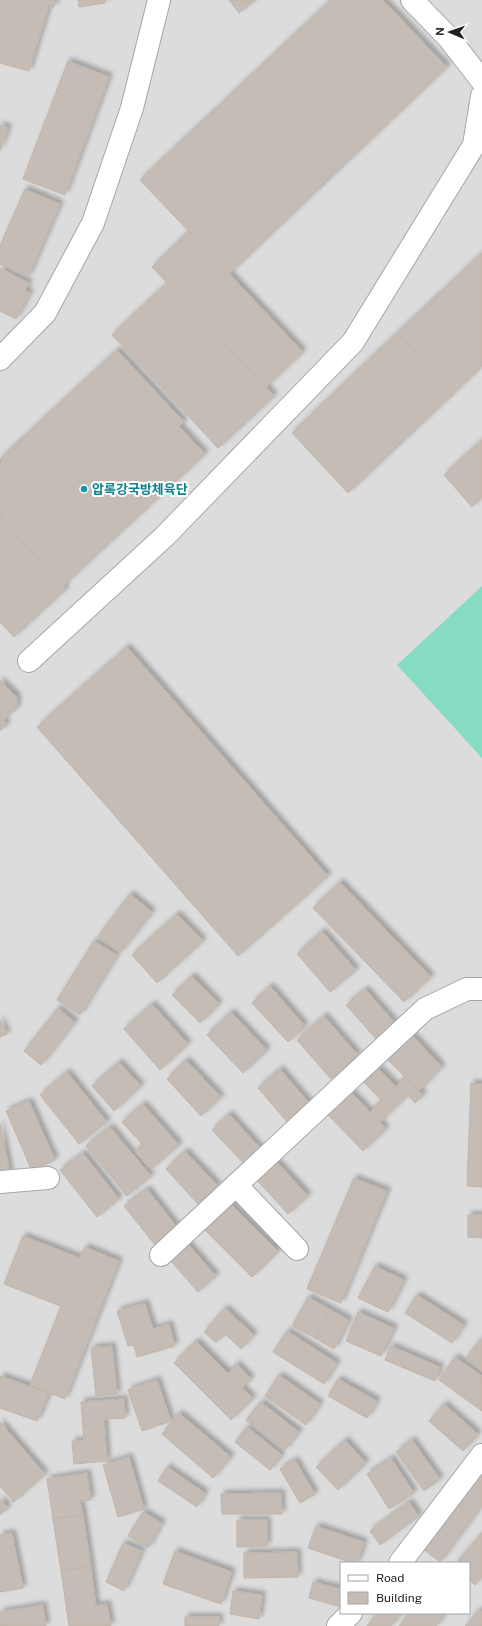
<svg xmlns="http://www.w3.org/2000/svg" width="482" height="1626" viewBox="0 0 482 1626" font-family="'Public Sans','Noto Sans KR',sans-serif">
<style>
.residential{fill:#dddcdc;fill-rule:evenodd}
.pitch{fill:#86dcc3}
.building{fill:#c4bcb5;stroke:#c1b5a8;filter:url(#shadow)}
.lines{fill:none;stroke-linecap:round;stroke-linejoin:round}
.street-casing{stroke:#a6a6a6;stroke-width:24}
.street{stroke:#fff;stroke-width:22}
.culture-dot{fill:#0f9aa8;stroke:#fff;stroke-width:1.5}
.labels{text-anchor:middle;stroke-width:4;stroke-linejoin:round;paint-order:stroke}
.culture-label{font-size:13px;font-weight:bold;fill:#0d838f;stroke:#fff;text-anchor:start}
</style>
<defs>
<filter id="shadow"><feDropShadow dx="3.5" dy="-3.5" stdDeviation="2" flood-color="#0004"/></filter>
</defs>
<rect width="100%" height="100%" fill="#efede5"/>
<path class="residential" d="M 0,0 L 482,0 L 482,1626 L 0,1626 ZM 341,1563 L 469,1563 L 469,1613 L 341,1613 Z"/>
<path class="pitch" d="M 482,586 L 482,758 L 397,665 Z"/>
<g class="building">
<path d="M 0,0 L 56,0 L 54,7 L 49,5 L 29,71 L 0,63 Z"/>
<path d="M 78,0 L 104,0 L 105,3 L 79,7 Z"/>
<path d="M 229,0 L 255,0 L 239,13 Z"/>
<path d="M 331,0 L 383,0 L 447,67 L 229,274 L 140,180 Z"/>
<path d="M 68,61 L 109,77 L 65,195 L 23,179 Z"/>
<path d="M 0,125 L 8,128 L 0,151 Z"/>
<path d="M 25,189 L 60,204 L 28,277 L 0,264 L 0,246 Z"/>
<path d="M 189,231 L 303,352 L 265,388 L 152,267 Z"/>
<path d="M 482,253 L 482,366 L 454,393 L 397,333 Z"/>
<path d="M 0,268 L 29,283 L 25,291 L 30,293 L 16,319 L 0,311 Z"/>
<path d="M 167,283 L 274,396 L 218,448 L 112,335 Z"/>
<path d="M 397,333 L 454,393 L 348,493 L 292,433 Z"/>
<path d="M 117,350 L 184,422 L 179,426 L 205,454 L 63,586 L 0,518 L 0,459 Z"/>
<path d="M 482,440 L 482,497 L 472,507 L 444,475 Z"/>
<path d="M 0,518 L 66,589 L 14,637 L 0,622 Z"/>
<path d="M 127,647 L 328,876 L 238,956 L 37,727 Z"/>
<path d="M 0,680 L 17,697 L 17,708 L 3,720 L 7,725 L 0,731 Z"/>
<path d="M 340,882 L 431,977 L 404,1002 L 313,908 Z"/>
<path d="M 130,894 L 152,912 L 120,953 L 98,936 Z"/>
<path d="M 177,914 L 203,941 L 157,983 L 132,955 Z"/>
<path d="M 322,931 L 356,970 L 330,992 L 297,954 Z"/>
<path d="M 94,941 L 117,955 L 80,1015 L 57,1000 Z"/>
<path d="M 192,976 L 219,1004 L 200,1023 L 172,995 Z"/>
<path d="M 270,986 L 305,1026 L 288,1042 L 252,1003 Z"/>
<path d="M 365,989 L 396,1024 L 377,1040 L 346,1005 Z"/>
<path d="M 152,1004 L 188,1044 L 160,1070 L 124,1029 Z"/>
<path d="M 58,1008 L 75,1022 L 41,1065 L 24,1051 Z"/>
<path d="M 231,1012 L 267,1050 L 243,1073 L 207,1035 Z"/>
<path d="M 324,1016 L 358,1055 L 331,1079 L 297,1040 Z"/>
<path d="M 0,1020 L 7,1034 L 0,1037 Z"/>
<path d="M 412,1035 L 442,1067 L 419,1091 L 387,1059 Z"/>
<path d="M 186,1060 L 221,1097 L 201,1116 L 167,1079 Z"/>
<path d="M 119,1062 L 141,1086 L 114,1111 L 92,1086 Z"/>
<path d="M 378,1068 L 396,1086 L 381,1100 L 364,1082 Z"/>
<path d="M 280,1069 L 310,1104 L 288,1123 L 258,1088 Z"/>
<path d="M 67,1072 L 107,1122 L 79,1144 L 40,1095 Z"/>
<path d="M 405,1077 L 423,1095 L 415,1103 L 408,1095 L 380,1122 L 370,1112 Z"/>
<path d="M 471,1083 L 482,1084 L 482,1187 L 467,1186 Z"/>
<path d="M 351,1092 L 386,1129 L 363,1151 L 328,1115 Z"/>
<path d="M 29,1101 L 55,1160 L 32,1171 L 6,1111 Z"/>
<path d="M 143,1104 L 179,1145 L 151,1169 L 135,1151 L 143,1145 L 122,1122 Z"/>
<path d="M 229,1114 L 261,1149 L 245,1165 L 212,1130 Z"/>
<path d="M 0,1124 L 10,1173 L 0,1175 Z"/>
<path d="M 110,1127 L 151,1176 L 127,1196 L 86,1146 Z"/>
<path d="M 185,1151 L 218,1186 L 198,1204 L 166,1169 Z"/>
<path d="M 83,1153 L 119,1199 L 97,1217 L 60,1170 Z"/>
<path d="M 276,1161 L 308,1196 L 288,1214 L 256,1179 Z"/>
<path d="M 354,1178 L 387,1191 L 341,1303 L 307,1289 Z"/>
<path d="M 147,1189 L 177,1227 L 155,1245 L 124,1206 Z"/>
<path d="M 230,1203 L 278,1251 L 252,1277 L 204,1229 Z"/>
<path d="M 468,1215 L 482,1215 L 482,1238 L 468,1237 Z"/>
<path d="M 23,1236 L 80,1258 L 85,1247 L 119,1261 L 96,1320 L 4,1284 Z"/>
<path d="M 187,1243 L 216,1276 L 198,1292 L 169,1259 Z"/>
<path d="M 375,1266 L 404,1280 L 388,1312 L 358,1298 Z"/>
<path d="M 417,1295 L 464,1325 L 452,1343 L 405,1313 Z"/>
<path d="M 308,1297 L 331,1310 L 315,1338 L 292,1326 Z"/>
<path d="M 145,1303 L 153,1329 L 169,1324 L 175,1346 L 137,1357 L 134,1345 L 128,1346 L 117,1311 Z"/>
<path d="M 61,1306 L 96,1320 L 65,1399 L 30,1385 Z"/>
<path d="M 225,1308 L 254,1335 L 241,1349 L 224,1333 L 216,1343 L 204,1332 Z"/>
<path d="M 331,1310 L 349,1320 L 334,1349 L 315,1338 Z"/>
<path d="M 358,1312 L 394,1328 L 381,1356 L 346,1341 Z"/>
<path d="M 287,1331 L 337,1363 L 324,1384 L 273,1352 Z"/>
<path d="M 480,1340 L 482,1341 L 482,1371 L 466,1358 Z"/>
<path d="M 196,1341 L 228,1373 L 237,1364 L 251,1379 L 242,1388 L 253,1398 L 231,1420 L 174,1363 Z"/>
<path d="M 112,1346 L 117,1394 L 96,1396 L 91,1348 Z"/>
<path d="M 391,1346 L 440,1367 L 435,1381 L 385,1360 Z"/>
<path d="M 455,1357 L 482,1376 L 482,1411 L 439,1380 Z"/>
<path d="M 279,1375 L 320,1404 L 306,1425 L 265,1396 Z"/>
<path d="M 0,1376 L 49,1393 L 37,1421 L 0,1408 Z"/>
<path d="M 338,1379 L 377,1401 L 367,1418 L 328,1396 Z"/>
<path d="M 157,1380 L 171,1421 L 142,1431 L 128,1390 Z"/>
<path d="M 124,1399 L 125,1418 L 104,1419 L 107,1461 L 74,1464 L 72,1441 L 84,1441 L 81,1402 Z"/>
<path d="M 261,1402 L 299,1432 L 285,1450 L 246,1420 Z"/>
<path d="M 444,1404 L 478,1434 L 463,1451 L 429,1421 Z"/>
<path d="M 179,1413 L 231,1457 L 213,1478 L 162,1434 Z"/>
<path d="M 0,1422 L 45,1474 L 14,1502 L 0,1486 Z"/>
<path d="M 247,1427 L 282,1455 L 270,1470 L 235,1442 Z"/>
<path d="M 345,1440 L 366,1463 L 338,1490 L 316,1467 Z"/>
<path d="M 412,1440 L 440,1479 L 424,1491 L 396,1452 Z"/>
<path d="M 129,1457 L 144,1509 L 118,1517 L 103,1465 Z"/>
<path d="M 391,1458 L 414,1493 L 389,1509 L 367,1474 Z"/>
<path d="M 295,1460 L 315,1494 L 300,1503 L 280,1469 Z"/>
<path d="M 482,1461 L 482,1505 L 440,1562 L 419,1546 Z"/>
<path d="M 167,1467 L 205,1493 L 197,1507 L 158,1481 Z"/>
<path d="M 87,1473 L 91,1500 L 80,1501 L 83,1515 L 53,1519 L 47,1479 Z"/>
<path d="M 281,1493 L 282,1514 L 222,1514 L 221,1494 Z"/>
<path d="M 0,1499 L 8,1507 L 0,1515 Z"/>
<path d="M 409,1502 L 419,1516 L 380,1545 L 370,1531 Z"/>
<path d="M 143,1512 L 162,1523 L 148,1548 L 128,1536 Z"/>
<path d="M 83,1515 L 91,1567 L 61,1571 L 53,1519 Z"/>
<path d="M 237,1520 L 267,1520 L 267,1546 L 237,1547 Z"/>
<path d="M 316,1526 L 364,1542 L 357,1563 L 352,1563 L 308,1548 Z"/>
<path d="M 12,1533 L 23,1588 L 0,1592 L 0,1535 Z"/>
<path d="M 482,1533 L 482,1576 L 475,1585 L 469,1580 L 469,1563 L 456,1563 Z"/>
<path d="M 123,1543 L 142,1551 L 124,1591 L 106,1582 Z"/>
<path d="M 175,1551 L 232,1572 L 221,1604 L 163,1584 Z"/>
<path d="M 297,1552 L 298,1577 L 244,1578 L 244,1553 Z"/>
<path d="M 91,1567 L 96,1606 L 107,1604 L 111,1626 L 69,1626 L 61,1571 Z"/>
<path d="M 313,1582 L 341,1589 L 341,1607 L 309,1598 Z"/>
<path d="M 233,1591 L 262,1595 L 259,1619 L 230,1614 Z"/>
<path d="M 43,1605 L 46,1626 L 0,1626 L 0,1612 Z"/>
<path d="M 479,1610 L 482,1612 L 482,1626 L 465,1626 Z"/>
<path d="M 377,1613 L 396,1613 L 399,1615 L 391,1626 L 367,1626 Z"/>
<path d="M 409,1613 L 441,1613 L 444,1615 L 436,1626 L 399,1626 Z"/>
<rect x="185" y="1617" width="34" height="9"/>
</g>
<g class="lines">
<g class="street-casing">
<g id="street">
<path d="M 412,0 L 448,37 L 482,81"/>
<path d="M 0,359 L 45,313 L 93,223 L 132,108 L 159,0"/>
<path d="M 29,661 L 165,536 L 353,342 L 474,145 L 482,96"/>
<path d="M 0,1182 L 48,1178"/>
<path d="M 236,1185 L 297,1249"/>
<path d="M 161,1255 L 425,1009 L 467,989 L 482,989"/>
<path d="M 400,1563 L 482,1455"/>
<path d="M 338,1626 L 351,1613"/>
</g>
</g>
<use href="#street" class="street"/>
</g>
<circle class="culture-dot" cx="84" cy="489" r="4"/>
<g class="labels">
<g class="culture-label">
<text x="92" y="494">압록강국방체육단</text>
</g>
</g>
<rect x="340" y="1562" width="130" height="52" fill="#ffffff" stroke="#a5a5a5"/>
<rect x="348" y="1575" width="20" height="6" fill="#ffffff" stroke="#a5a5a5"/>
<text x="376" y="1582" font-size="12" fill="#1f1f1f">Road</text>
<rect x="348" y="1592" width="20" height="12" fill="#c4bcb5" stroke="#a5a5a5"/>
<text x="376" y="1602" font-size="12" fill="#1f1f1f">Building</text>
<g transform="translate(450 32) rotate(272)" stroke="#ffffff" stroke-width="3" paint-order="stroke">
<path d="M0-3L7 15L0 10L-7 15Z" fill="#1f1f1f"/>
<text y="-6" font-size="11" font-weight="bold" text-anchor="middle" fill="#1f1f1f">N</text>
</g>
</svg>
